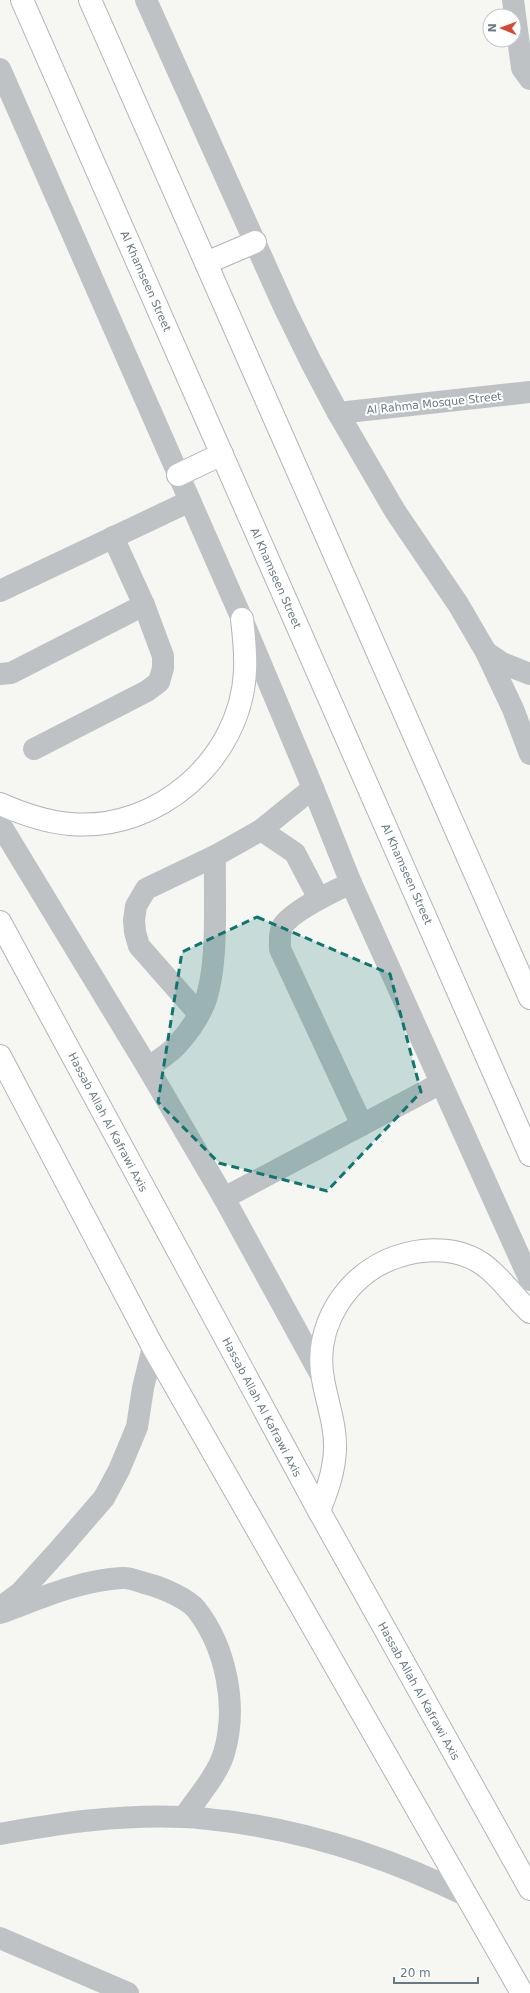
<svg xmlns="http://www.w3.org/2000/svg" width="530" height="1993" viewBox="0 0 530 1993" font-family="'DejaVu Sans',sans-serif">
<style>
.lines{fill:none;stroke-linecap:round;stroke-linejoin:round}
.major-casing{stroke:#afb5b8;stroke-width:24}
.minor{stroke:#bec2c5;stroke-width:22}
.major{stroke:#fff;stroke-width:22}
.marked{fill:#0f766e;fill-opacity:0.2;stroke:#0f766e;stroke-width:3;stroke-dasharray:8 5;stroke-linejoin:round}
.labels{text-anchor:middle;stroke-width:4;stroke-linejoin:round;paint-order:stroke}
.street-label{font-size:11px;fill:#687982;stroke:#fff}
</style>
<rect width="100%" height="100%" fill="#f6f6f3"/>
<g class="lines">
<g class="major-casing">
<g id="major">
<path d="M 22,0 L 530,1155"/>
<path d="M 90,0 L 530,998"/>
<path d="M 206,263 L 255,242"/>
<path d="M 178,475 L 222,454"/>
<path d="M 0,804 C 23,814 45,822 70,824 C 158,832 241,759 245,671 C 246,653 244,637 242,619"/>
<path d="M 0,922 L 319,1511 L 530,1889"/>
<path d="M 0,1056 L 153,1347 L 522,1993"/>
<path d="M 319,1511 C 327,1491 334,1472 335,1450 C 336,1425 327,1403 323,1379 C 313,1326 347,1274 396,1257 C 427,1246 465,1247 490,1270 C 505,1283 516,1299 530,1312"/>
</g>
</g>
<g class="minor">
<path d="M 146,0 L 285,309 L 311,362 L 338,413 L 395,511 L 458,604 L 486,652 L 513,709 L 530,754"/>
<path d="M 513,0 L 522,68 L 530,79"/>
<path d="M 0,69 L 242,619 L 313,788 L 351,883 L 530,1280"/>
<path d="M 338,413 L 530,392"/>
<path d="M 0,591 L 190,501"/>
<path d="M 486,652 L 502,663 L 530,674"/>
<path d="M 0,674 L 11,673 L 144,605"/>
<path d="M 34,749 L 147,691 L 159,682 L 163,668 L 163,656 L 144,605 L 113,537"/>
<path d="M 0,824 L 148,1068 L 224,1198 L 322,1377"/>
<path d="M 261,830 L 295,853 L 319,899"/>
<path d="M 351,883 C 334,891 291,911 282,927 C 279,934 280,941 280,949 L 362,1125"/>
<path d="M 199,1014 L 139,946 L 135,932 L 134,920 L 136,906 L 146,889 L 215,856 L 261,830 L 313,788"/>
<path d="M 148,1068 C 157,1061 169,1054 177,1045 C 188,1033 199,1017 205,1002 C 219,963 214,898 215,856"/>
<path d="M 224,1198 L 441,1083"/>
<path d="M 1,1607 L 21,1592 L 59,1550 L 104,1498 L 119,1470 L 137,1427 L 143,1388 L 153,1347"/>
<path d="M 0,1613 C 39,1599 80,1580 122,1578 C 130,1577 140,1582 148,1584 C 161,1587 188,1599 196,1609 C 226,1647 238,1706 224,1753 C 218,1774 197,1798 184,1817"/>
<path d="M 0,1834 C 60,1823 122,1814 184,1817 C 198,1817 212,1820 226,1821 C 311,1832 390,1858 467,1896"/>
<path d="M 0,1938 L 128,1993"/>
</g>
<use href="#major" class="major"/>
</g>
<path class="marked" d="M 257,917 L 390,974 L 421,1092 L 327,1191 L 219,1163 L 158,1102 L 182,952 Z"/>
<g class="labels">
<g class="street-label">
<text transform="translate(146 281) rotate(66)" y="4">Al Khamseen Street</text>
<text transform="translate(434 403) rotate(-6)" y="4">Al Rahma Mosque Street</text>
<text transform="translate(276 578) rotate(66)" y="4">Al Khamseen Street</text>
<text transform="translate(407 874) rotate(66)" y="4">Al Khamseen Street</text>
<text transform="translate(108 1122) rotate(62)" y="4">Hassab Allah Al Kafrawi Axis</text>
<text transform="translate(262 1407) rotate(62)" y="4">Hassab Allah Al Kafrawi Axis</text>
<text transform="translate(419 1691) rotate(61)" y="4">Hassab Allah Al Kafrawi Axis</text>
</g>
</g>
<g transform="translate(502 28) rotate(271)"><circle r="19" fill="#ffffff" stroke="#c3c9cd"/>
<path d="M0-3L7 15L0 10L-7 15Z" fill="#d64934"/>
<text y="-6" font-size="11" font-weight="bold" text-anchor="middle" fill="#687982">N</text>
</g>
<path d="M394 1977v6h84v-6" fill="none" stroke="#687982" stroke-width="2"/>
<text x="400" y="1977" font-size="12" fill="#687982" stroke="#ffffff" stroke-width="3" paint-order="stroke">20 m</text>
</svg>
